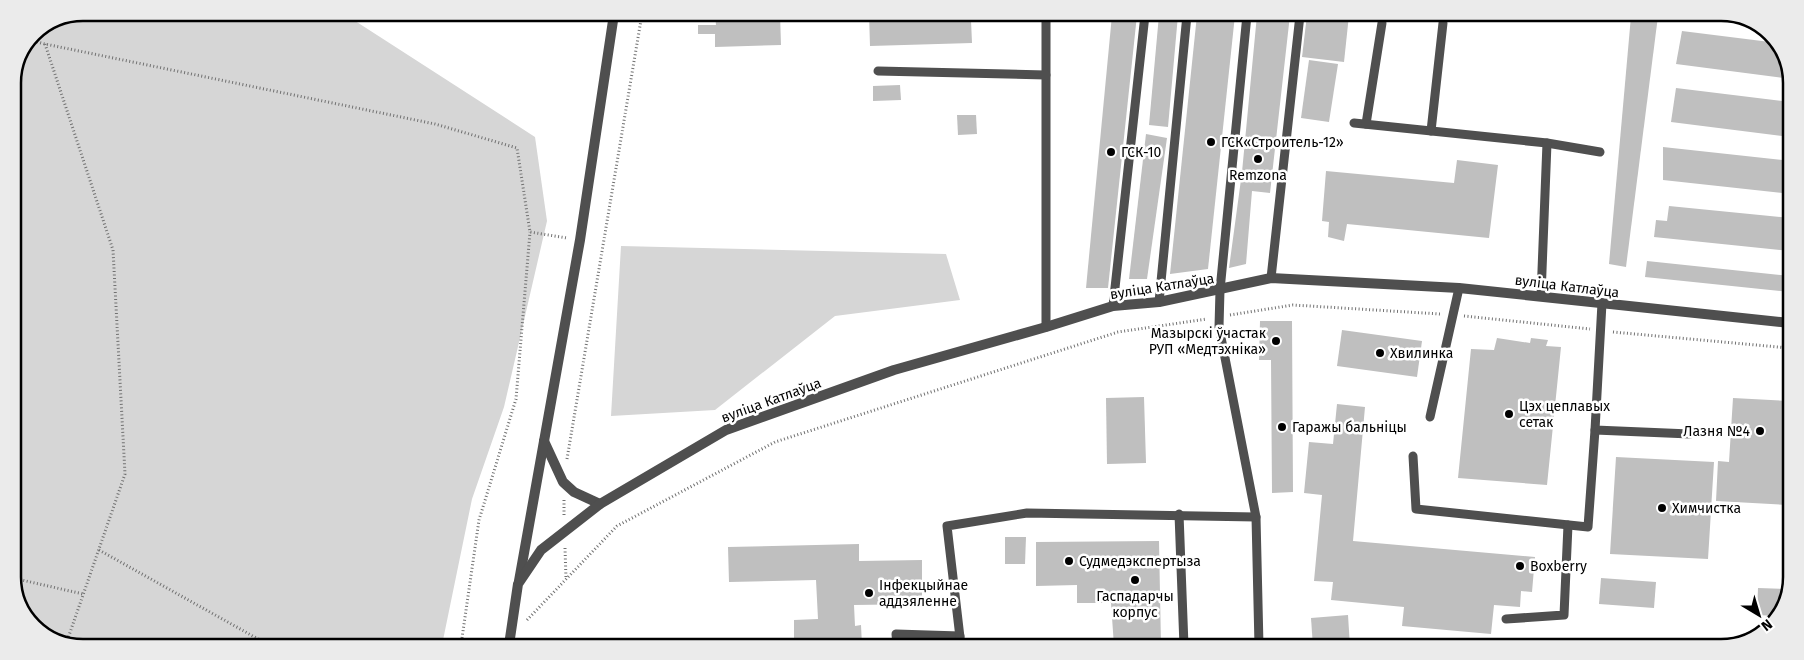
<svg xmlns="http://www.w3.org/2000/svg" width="1804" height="660" viewBox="0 0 1804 660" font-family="'Fira Sans',sans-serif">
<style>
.green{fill:#d6d6d6}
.building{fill:#bfbfbf}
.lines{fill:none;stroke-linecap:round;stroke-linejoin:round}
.path{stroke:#717171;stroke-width:3;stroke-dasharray:1 2.5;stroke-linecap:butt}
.service{stroke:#4f4f4f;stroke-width:9}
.minor{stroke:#4f4f4f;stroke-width:10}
.poi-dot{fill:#000;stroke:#fff;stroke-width:2}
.labels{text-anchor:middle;stroke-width:5;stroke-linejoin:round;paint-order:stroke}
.poi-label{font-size:14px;fill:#000;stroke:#fff;text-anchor:start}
.street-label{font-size:14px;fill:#000;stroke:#fff}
.rim{fill:none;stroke:#000;stroke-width:2.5}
</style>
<rect width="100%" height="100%" fill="#fff"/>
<g class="green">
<path d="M 83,13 L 295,13 L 349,17 L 535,137 L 547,221 L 504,407 L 472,499 L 442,645 L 60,644 L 27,620 L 13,582 L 13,79 L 33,33 Z"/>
<path d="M 621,246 L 946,254 L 960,300 L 835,316 L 715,410 L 611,416 Z"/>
</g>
<g class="building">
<path d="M 715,14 L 780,14 L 781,45 L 715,47 L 715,34 L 698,34 L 698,25 L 716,25 Z"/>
<path d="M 869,14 L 911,14 L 911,22 L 971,20 L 972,43 L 870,46 Z"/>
<path d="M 1112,15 L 1137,15 L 1108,288 L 1086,288 Z"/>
<path d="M 1159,15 L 1178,15 L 1168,127 L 1149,125 Z"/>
<path d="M 1197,15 L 1235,15 L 1208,269 L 1170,274 Z"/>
<path d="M 1257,15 L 1290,15 L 1270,193 L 1252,191 L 1246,264 L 1229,268 L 1242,172 Z"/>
<path d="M 1307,15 L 1349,15 L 1344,62 L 1302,57 Z"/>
<path d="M 1631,16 L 1658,16 L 1626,267 L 1609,264 Z"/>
<path d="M 1682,31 L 1778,43 L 1791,79 L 1676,64 Z"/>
<path d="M 1309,60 L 1338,64 L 1329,122 L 1301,118 Z"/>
<path d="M 900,85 L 901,100 L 873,101 L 873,86 Z"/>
<path d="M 1676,88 L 1791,102 L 1791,137 L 1671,122 Z"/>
<path d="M 957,115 L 976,115 L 977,134 L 958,135 Z"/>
<path d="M 1146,134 L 1167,138 L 1147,279 L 1129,279 Z"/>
<path d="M 1663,147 L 1791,161 L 1791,194 L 1663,180 Z"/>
<path d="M 1457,160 L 1498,165 L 1489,238 L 1347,224 L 1344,241 L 1328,237 L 1329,222 L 1322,221 L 1326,171 L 1454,183 Z"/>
<path d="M 1669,206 L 1790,218 L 1790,251 L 1654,237 L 1656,220 L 1667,221 Z"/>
<path d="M 1647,261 L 1790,276 L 1790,292 L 1645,277 Z"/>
<path d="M 1260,321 L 1292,321 L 1293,492 L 1272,493 L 1271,360 L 1259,360 Z"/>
<path d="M 1342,330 L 1422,341 L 1417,377 L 1337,366 Z"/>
<path d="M 1497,338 L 1530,343 L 1531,338 L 1548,340 L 1546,346 L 1561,347 L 1547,485 L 1458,478 L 1471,349 L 1494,350 Z"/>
<path d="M 1144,397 L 1146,463 L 1107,464 L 1106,398 Z"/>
<path d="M 1733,398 L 1789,401 L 1788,505 L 1716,501 L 1718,461 L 1729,462 Z"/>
<path d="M 1337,404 L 1365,407 L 1353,541 L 1535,557 L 1532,592 L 1521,591 L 1520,607 L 1494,605 L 1491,634 L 1402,626 L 1404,607 L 1331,600 L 1333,582 L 1314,581 L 1322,495 L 1304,493 L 1309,442 L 1333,444 Z"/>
<path d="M 1616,457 L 1714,462 L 1708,559 L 1610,554 Z"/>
<path d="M 1005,537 L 1026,537 L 1025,564 L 1005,564 Z"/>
<path d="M 1159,541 L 1161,646 L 1114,646 L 1111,603 L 1077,603 L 1077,585 L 1036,586 L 1036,542 Z"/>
<path d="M 859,544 L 859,561 L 922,560 L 922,604 L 854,605 L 855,626 L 861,625 L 862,646 L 794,645 L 794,620 L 818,619 L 816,580 L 729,582 L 728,547 Z"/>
<path d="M 1601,578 L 1656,582 L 1654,608 L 1599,604 Z"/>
<path d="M 1758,588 L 1788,589 L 1788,600 L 1776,616 L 1757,615 Z"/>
<path d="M 1348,615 L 1350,647 L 1313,647 L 1311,618 Z"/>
</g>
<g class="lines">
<g class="path">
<path d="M 30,40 L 45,44 L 435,124 L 517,148 L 530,232 L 567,238"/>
<path d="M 45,44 L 113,250 L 125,474 L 66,644"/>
<path d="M 1230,315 L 1293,305 L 1440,314"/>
<path d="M 1464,316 L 1590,329"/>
<path d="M 1613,332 L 1789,348"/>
<path d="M 567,459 L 642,14"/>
<path d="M 564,500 L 564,517"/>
<path d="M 565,548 L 566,579"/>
<path d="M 99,550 L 267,644"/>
<path d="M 13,578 L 83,594"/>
<path d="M 527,620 L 617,526 L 775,442 L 1118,332 L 1207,319"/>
<path d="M 461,645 L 479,520 L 516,399 L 530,232"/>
</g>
<g class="service">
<path d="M 1046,15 L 1046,327"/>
<path d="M 1247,15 L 1220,290 L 1219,327 L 1256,517 L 1259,646"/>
<path d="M 878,71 L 1046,75"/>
<path d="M 1354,123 L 1547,143 L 1600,152"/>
<path d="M 1366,124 L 1382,23"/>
<path d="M 1431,131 L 1443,23"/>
<path d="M 1271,278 L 1300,15"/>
<path d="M 1541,296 L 1547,143"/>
<path d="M 1159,302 L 1187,15"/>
<path d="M 1602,303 L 1595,430 L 1690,434"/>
<path d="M 1113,306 L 1145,15"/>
<path d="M 1430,417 L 1459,288"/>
<path d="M 1413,456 L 1416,509 L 1588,527 L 1595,430"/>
<path d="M 1179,514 L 1184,646"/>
<path d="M 1506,619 L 1564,615 L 1568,525"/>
<path d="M 897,646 L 896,634 L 960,636"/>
<path d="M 961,646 L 947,526 L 1027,513 L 1256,517"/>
</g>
<g class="minor">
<path d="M 544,441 L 563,482 L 574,492 L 600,504"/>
<path d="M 519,581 L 580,240 L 614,14"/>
<path d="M 509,645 L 518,584 L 541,550 L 600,504 L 726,430 L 894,370 L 1046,327 L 1113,306 L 1159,302 L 1271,278 L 1459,288 L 1790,323"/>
</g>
</g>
<g class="poi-dot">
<circle cx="1211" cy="142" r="5"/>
<circle cx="1111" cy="152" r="5"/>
<circle cx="1258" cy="159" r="5"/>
<circle cx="1276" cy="341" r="5"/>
<circle cx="1380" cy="353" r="5"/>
<circle cx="1509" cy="414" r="5"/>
<circle cx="1282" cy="427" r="5"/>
<circle cx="1760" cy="431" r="5"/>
<circle cx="1662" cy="508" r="5"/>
<circle cx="1069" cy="561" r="5"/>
<circle cx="1520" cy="566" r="5"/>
<circle cx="1135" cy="580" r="5"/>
<circle cx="869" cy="593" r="5"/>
</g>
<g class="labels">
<g class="poi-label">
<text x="1221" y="147">ГСК«Строитель-12»</text>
<text x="1121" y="157">ГСК-10</text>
<text x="1258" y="180" text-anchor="middle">Remzona</text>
<text x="1266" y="338" text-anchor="end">Мазырскі ўчастак<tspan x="1266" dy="16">РУП «Медтэхніка»</tspan></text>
<text x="1390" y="358">Хвилинка</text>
<text x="1519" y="411">Цэх цеплавых<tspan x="1519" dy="16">сетак</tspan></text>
<text x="1292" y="432">Гаражы бальніцы</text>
<text x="1750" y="436" text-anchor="end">Лазня №4</text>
<text x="1672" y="513">Химчистка</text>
<text x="1079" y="566">Судмедэкспертыза</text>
<text x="1530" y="571">Boxberry</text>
<text x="879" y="590">Інфекцыйнае<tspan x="879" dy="16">аддзяленне</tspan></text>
<text x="1135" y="601" text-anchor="middle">Гаспадарчы<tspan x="1135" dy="16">корпус</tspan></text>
</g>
<g class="street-label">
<text transform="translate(1162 286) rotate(-9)" y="5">вуліца Катлаўца</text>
<text transform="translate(1567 286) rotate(7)" y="5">вуліца Катлаўца</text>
<text transform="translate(771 400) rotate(-20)" y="5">вуліца Катлаўца</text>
</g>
</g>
<path d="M0 0H1804V660H0ZM83 21H1721A62 62 0 0 1 1783 83V577A62 62 0 0 1 1721 639H83A62 62 0 0 1 21 577V83A62 62 0 0 1 83 21Z" fill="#ebebeb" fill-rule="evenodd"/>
<path class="rim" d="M83 21H1721A62 62 0 0 1 1783 83V577A62 62 0 0 1 1721 639H83A62 62 0 0 1 21 577V83A62 62 0 0 1 83 21Z"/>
<g transform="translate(1759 615) rotate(142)" stroke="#ffffff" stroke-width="4" paint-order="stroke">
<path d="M0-4L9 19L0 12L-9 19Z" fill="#000000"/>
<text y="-8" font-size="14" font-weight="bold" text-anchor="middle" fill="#000000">N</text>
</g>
</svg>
